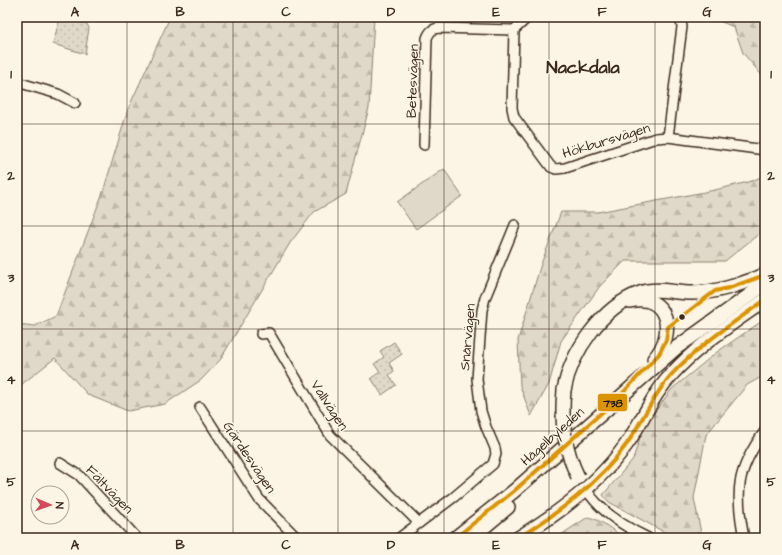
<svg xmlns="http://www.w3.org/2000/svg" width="782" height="555" viewBox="0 0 782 555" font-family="'Architects Daughter',sans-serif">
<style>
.green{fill:#e0d8c8;stroke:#8e8173}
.forest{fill:url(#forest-firs);stroke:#8e8173}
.park{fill:url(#park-dots);stroke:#8e8173}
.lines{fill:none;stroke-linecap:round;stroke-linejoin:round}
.street-casing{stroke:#3b2a1e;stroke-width:12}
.secondary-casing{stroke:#3b2a1e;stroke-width:16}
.street{stroke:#fcf5e5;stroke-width:9}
.secondary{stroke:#fcf5e5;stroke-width:13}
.secondary-bridge-casing{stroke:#3b2a1e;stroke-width:16;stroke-linecap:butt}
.secondary-bridge{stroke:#fcf5e5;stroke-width:13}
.bus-1-casing{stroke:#fcf5e5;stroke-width:7}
.bus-1{stroke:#db9304;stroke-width:4}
.grid{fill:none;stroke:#3b2a1e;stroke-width:1;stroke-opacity:0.55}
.bus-dot{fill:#3b2a1e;stroke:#fcf5e5;stroke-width:1.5}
.labels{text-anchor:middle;stroke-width:3;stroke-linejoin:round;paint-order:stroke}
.street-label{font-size:14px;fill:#3b2a1e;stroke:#fcf5e5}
.district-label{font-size:18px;font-weight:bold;fill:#3b2a1e;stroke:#fcf5e5}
.line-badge{stroke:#fcf5e5;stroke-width:1.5}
.pale-badge-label{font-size:11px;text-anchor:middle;font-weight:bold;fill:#111}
.neatline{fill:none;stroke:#3b2a1e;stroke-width:1.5}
.grid-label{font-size:13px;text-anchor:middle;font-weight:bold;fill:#3b2a1e}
</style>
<defs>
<pattern id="forest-firs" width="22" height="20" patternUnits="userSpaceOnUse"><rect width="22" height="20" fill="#e0d8c8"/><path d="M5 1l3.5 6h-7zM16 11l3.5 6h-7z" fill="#c1baab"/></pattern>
<pattern id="park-dots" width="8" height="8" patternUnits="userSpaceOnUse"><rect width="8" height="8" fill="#e0d8c8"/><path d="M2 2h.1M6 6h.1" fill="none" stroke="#c1baab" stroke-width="1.8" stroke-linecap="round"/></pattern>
</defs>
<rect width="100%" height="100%" fill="#fcf5e5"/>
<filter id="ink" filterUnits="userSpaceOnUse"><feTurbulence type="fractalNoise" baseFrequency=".025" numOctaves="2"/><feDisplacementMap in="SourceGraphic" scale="8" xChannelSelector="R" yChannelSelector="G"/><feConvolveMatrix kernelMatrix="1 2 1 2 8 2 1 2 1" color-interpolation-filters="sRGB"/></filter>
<g filter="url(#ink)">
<path class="green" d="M 444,169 L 462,196 L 416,229 L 397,202 Z"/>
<g class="forest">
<path d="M 170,17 L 374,17 L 369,108 L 346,194 L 314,212 L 290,243 L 220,360 L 201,380 L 165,404 L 128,411 L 88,395 L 55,358 L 17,388 L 17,324 L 35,326 L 56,316 L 103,192 L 128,109 Z"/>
<path d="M 709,17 L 765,17 L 765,79 L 743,53 L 734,27 Z"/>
<path d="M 765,175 L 765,229 L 725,261 L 625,261 L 600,286 L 561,341 L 549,384 L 531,416 L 520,386 L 518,340 L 541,264 L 561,212 L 598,212 L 715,190 L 752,181 Z"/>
<path d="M 765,319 L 765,375 L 747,385 L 706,435 L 694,498 L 702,538 L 675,538 L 609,502 L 603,495 L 633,459 L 643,428 L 672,389 L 717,352 Z"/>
<path d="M 588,517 C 603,520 612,531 626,538 L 556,538 Z"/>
</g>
<g class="park">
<path d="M 60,17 L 87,24 L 89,28 L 85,54 L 53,44 Z"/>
<path d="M 394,342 L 402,354 L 389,363 L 394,371 L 389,375 L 396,385 L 382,395 L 371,378 L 380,372 L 374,364 L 384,357 L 380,351 Z"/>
</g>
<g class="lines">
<g class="street-casing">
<g id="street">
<path d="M 528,17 L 514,30 L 512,108 L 514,117 L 551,167 L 556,169 L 565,168 L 656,138 L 668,137 L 765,150"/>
<path d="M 17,82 L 58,94 L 75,103"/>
<path d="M 668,137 L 682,27 L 681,21 L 677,17"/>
<path d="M 424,145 L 427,38 C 430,31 432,29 439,28 L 514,30"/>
<path d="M 261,334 L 269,333 L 330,435 L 419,523"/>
<path d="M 200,407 L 259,499 L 297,538"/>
<path d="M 60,463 L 79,475 L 137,538"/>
<path d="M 586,489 C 600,512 625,527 648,538"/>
<path d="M 399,538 L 454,497 L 493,464 L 496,454 L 495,448 L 486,427 L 481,411 L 477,379 L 482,310 L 485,298 L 515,225"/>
<path d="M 744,538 C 735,492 736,470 765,431"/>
</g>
</g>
<g class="secondary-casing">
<g id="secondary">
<path d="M 630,301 C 668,292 677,334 654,359"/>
<path d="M 564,390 C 571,352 602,307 640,293 C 656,287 675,293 692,293 C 717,293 741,284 765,275"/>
<path d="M 455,538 L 514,491 L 676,348 L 765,284"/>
<path d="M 471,538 L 508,507"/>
<path d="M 518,538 C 556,515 600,482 626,445 C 642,422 652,395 672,374 C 698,345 733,323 765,300"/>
</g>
</g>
<use href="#street" class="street"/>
<use href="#secondary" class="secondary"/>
<g class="secondary-bridge-casing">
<path id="secondary-bridge" d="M 564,390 C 561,422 564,448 578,477"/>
</g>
<use href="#secondary-bridge" class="secondary-bridge"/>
<g class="bus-1-casing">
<g id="bus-1">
<path d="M 455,538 L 514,491 L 619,397 L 659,354 L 666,340 L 668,327 L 715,291 L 729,288 L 765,275"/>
<path d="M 518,538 C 558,513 598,484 626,445 C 642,422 653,395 672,374 C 699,345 733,323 765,300"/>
</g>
</g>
<use href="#bus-1" class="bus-1"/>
</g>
</g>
<path class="grid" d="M 127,17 L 127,538M 233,17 L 233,538M 338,17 L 338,538M 444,17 L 444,538M 549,17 L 549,538M 655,17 L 655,538M 17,124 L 765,124M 17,226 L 765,226M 17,329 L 765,329M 17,431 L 765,431"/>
<circle class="bus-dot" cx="682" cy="317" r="3.5"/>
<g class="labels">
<g class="street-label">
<text transform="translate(412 81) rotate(-88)" y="5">Betesvägen</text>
<text transform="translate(606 140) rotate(-17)" y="5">Hökbursvägen</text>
<text transform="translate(467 337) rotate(-85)" y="5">Snårvägen</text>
<text transform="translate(330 405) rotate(57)" y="5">Vallvägen</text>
<text transform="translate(552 436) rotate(-42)" y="5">Hågelbyleden</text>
<text transform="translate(250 457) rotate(56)" y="5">Gärdesvägen</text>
<text transform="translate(110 489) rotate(46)" y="5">Fältvägen</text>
</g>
<g class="district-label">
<text x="583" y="73">Nackdala</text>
</g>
</g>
<rect class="line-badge" x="597" y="393" width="31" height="19" rx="4" fill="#db9304"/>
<g class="pale-badge-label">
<text x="613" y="407">738</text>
</g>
<rect width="782" height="555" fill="none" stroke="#fcf5e5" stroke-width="44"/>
<g transform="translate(50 505) rotate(92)"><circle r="19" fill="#fcf5e5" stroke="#afa495"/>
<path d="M0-3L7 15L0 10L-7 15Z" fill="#d1495b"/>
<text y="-6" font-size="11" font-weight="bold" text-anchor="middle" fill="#3b2a1e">N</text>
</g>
<rect x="22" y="22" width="738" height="511" class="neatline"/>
<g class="grid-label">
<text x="75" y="16">A</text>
<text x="180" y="16">B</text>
<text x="286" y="16">C</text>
<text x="391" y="16">D</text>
<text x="496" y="16">E</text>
<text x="602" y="16">F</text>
<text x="707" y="16">G</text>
<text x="11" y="78">1</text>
<text x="771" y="78">1</text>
<text x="11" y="180">2</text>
<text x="771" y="180">2</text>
<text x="11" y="282">3</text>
<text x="771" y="282">3</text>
<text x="11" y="384">4</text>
<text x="771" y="384">4</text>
<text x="11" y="486">5</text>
<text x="771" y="486">5</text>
<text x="75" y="549">A</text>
<text x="180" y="549">B</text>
<text x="286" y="549">C</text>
<text x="391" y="549">D</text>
<text x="496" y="549">E</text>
<text x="602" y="549">F</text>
<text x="707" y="549">G</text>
</g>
</svg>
